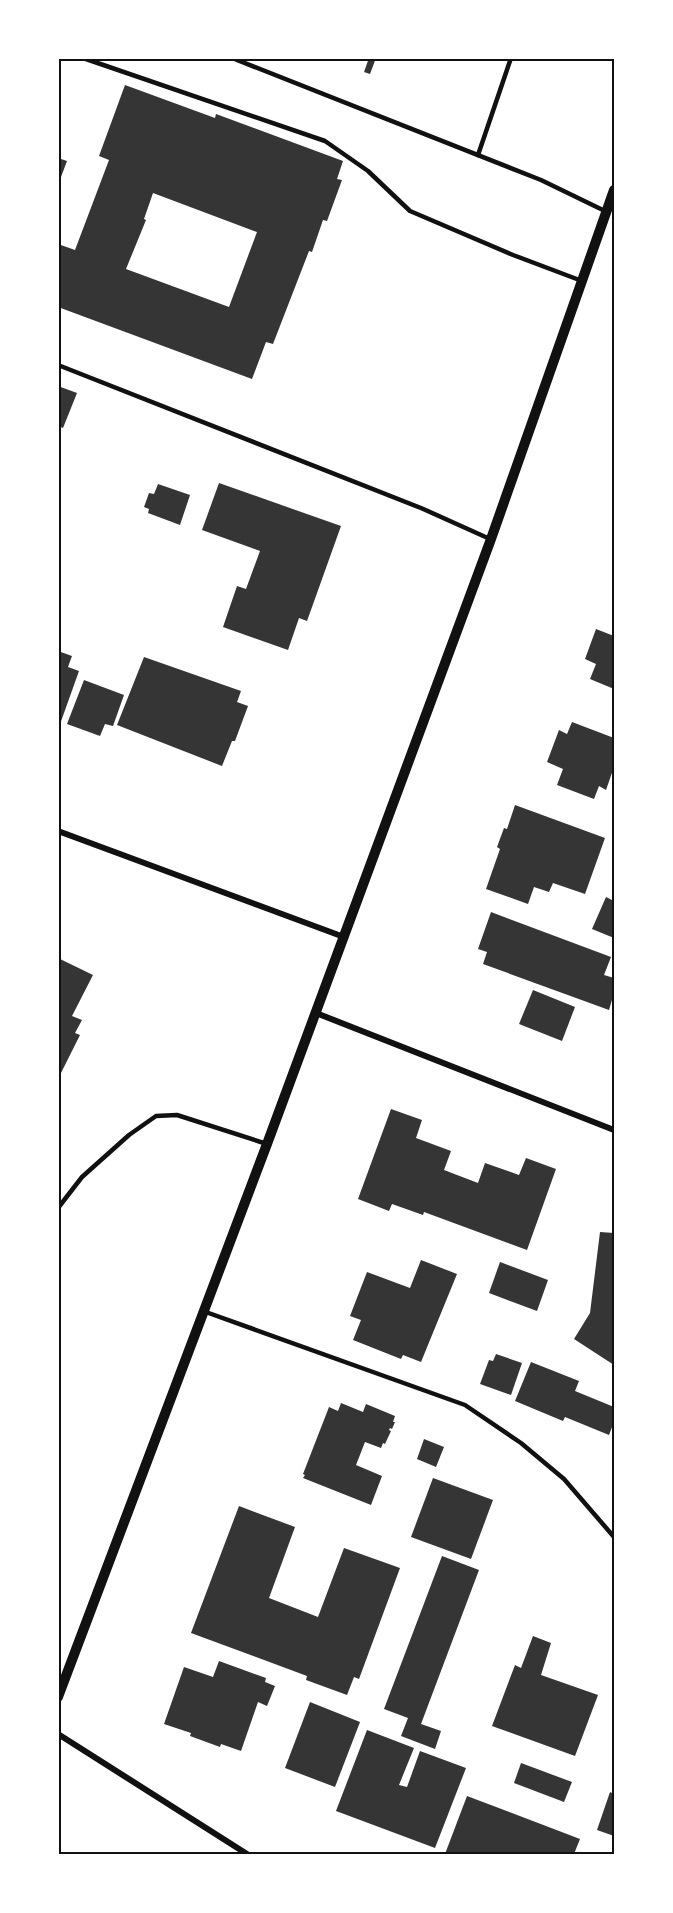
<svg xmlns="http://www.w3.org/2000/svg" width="673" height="1913" viewBox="0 0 673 1913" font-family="Mulish,sans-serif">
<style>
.building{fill:#353535;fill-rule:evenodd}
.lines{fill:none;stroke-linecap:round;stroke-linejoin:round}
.service{stroke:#111;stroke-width:4.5}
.minor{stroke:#111;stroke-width:6}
.tertiary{stroke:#111;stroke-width:10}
.neatline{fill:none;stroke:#111;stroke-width:2}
</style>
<rect width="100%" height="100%" fill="#fff"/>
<g class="building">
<path d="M 369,58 L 376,58 L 370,74 L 364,72 Z"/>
<path d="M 125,85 L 215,118 L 216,114 L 343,161 L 337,179 L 342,180 L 327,221 L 323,220 L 312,252 L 309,251 L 273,344 L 266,342 L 252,379 L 58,307 L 58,244 L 75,250 L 109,160 L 99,156 ZM 153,193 L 257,232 L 229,307 L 126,269 L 146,220 L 144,219 Z"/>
<path d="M 58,158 L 67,161 L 61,177 L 58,176 Z"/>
<path d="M 58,386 L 77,393 L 63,428 L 58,426 Z"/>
<path d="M 219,483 L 341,526 L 307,621 L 299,618 L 288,650 L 223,627 L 237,586 L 246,589 L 260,551 L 202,530 Z"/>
<path d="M 158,484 L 190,495 L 180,525 L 148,513 L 149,509 L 144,507 L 149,493 L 154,494 Z"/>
<path d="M 596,629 L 614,636 L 614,689 L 590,679 L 596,664 L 585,659 Z"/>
<path d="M 58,651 L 72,656 L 68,667 L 79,671 L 59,727 Z"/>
<path d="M 144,657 L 241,691 L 237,702 L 248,706 L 235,741 L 232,741 L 222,766 L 117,725 Z"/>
<path d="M 84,680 L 124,695 L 113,726 L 105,724 L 100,736 L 67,724 Z"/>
<path d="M 572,722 L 614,738 L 614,767 L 606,790 L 599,786 L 594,799 L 557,785 L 563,769 L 547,762 L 559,730 L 567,734 Z"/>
<path d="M 515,805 L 605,838 L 585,894 L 553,883 L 549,892 L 534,887 L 528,904 L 486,889 L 500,849 L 497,847 L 504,828 L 507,829 Z"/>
<path d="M 606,897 L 614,901 L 614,938 L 592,929 Z"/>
<path d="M 491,912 L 611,957 L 604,975 L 614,978 L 614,993 L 609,1010 L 483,964 L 487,952 L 478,949 Z"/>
<path d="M 58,958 L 93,975 L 72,1016 L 82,1020 L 75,1033 L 80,1035 L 58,1079 Z"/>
<path d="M 533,990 L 575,1007 L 562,1041 L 519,1024 Z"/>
<path d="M 391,1109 L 422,1120 L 416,1138 L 451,1151 L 444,1170 L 478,1183 L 485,1163 L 519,1175 L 526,1158 L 556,1169 L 527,1250 L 424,1212 L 423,1215 L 392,1204 L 389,1211 L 358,1199 Z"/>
<path d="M 600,1232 L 614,1233 L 614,1365 L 574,1339 L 590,1313 Z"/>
<path d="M 421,1260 L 457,1274 L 421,1362 L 403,1355 L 401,1359 L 353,1340 L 361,1320 L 350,1316 L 367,1272 L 410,1288 Z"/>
<path d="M 500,1262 L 548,1280 L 537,1311 L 489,1293 Z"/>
<path d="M 496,1354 L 522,1363 L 511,1395 L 480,1384 L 489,1360 L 493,1361 Z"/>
<path d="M 531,1362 L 579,1381 L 575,1391 L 614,1407 L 614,1422 L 609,1435 L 565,1417 L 563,1421 L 515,1401 Z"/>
<path d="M 341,1403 L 363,1412 L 366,1404 L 395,1416 L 393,1422 L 395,1422 L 392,1429 L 390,1428 L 389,1430 L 391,1431 L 385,1444 L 383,1443 L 381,1448 L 365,1442 L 356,1465 L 382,1476 L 371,1505 L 303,1478 L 305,1475 L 303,1474 L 329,1407 L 338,1411 Z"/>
<path d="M 424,1439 L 444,1447 L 436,1467 L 417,1459 Z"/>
<path d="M 433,1478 L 493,1500 L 471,1559 L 411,1537 Z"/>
<path d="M 239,1506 L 295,1527 L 269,1598 L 318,1617 L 344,1548 L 400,1568 L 359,1679 L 354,1677 L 347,1695 L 306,1680 L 307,1676 L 191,1633 Z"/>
<path d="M 442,1556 L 479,1570 L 421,1724 L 441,1731 L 435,1749 L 401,1736 L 408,1718 L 384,1709 Z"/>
<path d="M 533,1636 L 551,1643 L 541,1675 L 598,1695 L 575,1756 L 492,1726 L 515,1665 L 521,1668 Z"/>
<path d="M 219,1661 L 266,1678 L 265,1682 L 275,1686 L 267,1706 L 258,1702 L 241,1751 L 221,1744 L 220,1747 L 190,1736 L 191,1733 L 164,1724 L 184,1667 L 213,1677 Z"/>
<path d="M 310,1702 L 360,1722 L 335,1787 L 285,1768 Z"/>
<path d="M 367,1730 L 414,1748 L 399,1785 L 407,1787 L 420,1751 L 466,1768 L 435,1848 L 336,1811 Z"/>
<path d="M 521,1763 L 572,1782 L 564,1802 L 514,1783 Z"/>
<path d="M 610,1792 L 614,1794 L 614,1836 L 597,1830 Z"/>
<path d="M 467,1796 L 580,1839 L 574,1854 L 445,1854 Z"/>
</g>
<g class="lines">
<g class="service">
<path d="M 83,58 L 325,141 L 368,171 L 410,211 L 513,255 L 582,281"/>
<path d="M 232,58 L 541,180 L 607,212"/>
<path d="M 478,155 L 511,58"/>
<path d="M 58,365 L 421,508 L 490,539"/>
<path d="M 58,1208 L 82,1177 L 129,1135 L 156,1116 L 177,1115 L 267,1144"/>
<path d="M 203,1311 L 465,1405 L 521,1443 L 564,1479 L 614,1537"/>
</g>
<g class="minor">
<path d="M 58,831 L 344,937"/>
<path d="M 316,1013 L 614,1130"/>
<path d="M 58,1734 L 247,1854"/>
</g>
<path class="tertiary" d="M 58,1697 L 267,1144 L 491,539 L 614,190"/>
</g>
<rect width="673" height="1913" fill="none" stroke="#ffffff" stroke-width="120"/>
<rect x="60" y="60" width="553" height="1793" class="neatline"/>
</svg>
